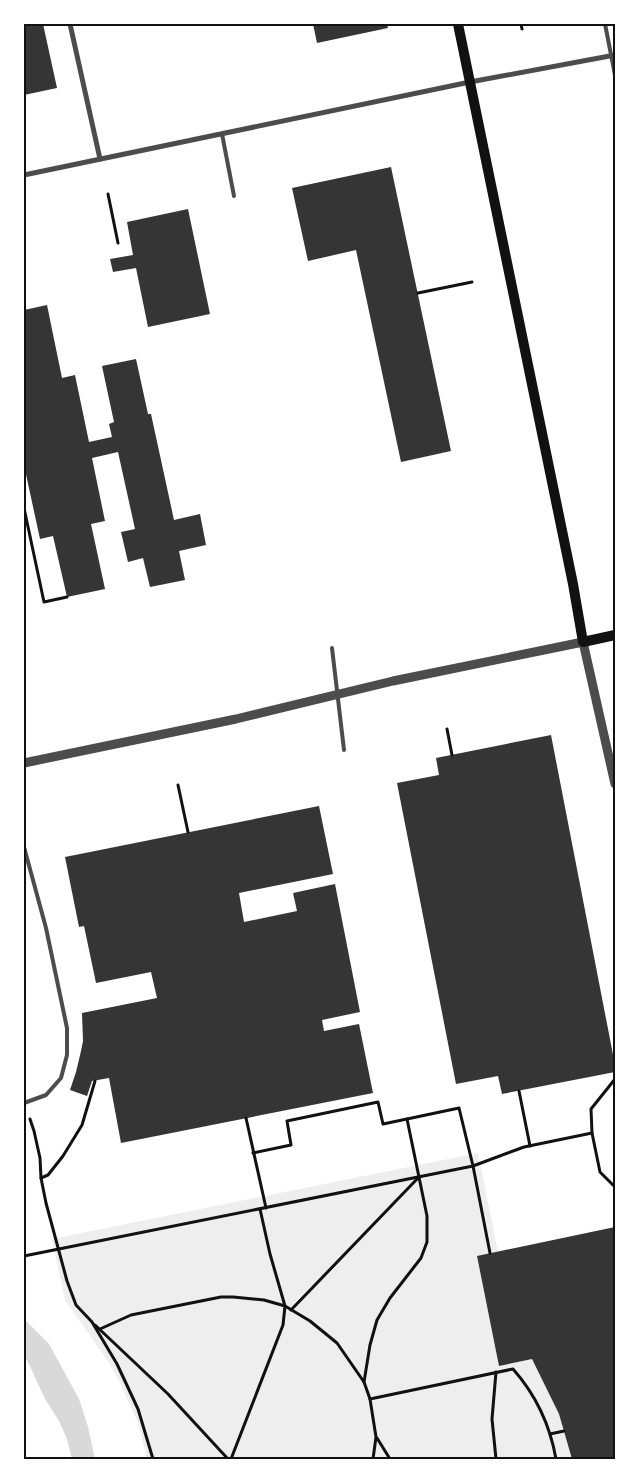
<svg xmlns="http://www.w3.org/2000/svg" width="639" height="1483" viewBox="0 0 639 1483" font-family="Karla,sans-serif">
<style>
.green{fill:#eee}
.water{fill:#d9d9d9}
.building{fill:#353535}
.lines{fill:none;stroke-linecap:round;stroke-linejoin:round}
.path{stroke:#111;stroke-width:3}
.service{stroke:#4c4c4c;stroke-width:4}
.minor{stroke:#4c4c4c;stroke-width:5}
.tertiary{stroke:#4c4c4c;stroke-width:9}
.secondary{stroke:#111;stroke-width:10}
.neatline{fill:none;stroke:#111;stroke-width:2}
</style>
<rect width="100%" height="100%" fill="#fff"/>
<path class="green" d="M 478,1153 L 498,1252 L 477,1257 L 499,1365 L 532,1359 L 559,1414 L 572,1459 L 147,1459 L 138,1423 L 119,1381 L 107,1360 L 65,1300 L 52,1239 Z"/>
<path class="water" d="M 24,1319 L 49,1344 L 79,1399 L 88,1427 L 95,1459 L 72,1459 L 67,1439 L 59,1421 L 45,1399 L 28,1362 L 24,1355 Z"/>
<g class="building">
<path d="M 24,24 L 43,24 L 57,88 L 24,95 Z"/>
<path d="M 313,24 L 387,24 L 388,28 L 317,43 Z"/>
<path d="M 391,167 L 451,451 L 401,462 L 356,250 L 308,261 L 292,188 Z"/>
<path d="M 188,209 L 210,314 L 148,327 L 136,268 L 113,272 L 110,259 L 133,255 L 127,222 Z"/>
<path d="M 47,305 L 62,378 L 75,375 L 89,442 L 112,437 L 109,424 L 114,422 L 102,366 L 136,359 L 148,414 L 151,414 L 174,520 L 200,514 L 206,545 L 179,551 L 185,580 L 150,587 L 143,558 L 128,562 L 121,532 L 135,529 L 118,452 L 92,458 L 105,521 L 91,524 L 105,589 L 67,597 L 53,536 L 40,539 L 24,465 L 24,386 L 25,386 L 24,379 L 24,310 Z"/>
<path d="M 551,735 L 615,1065 L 615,1072 L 502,1094 L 498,1076 L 456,1084 L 397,783 L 439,775 L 436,758 Z"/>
<path d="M 319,806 L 333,874 L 239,893 L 244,922 L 297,911 L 293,893 L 335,884 L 360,1012 L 322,1020 L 324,1031 L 359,1024 L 373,1093 L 121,1143 L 109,1078 L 92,1081 L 87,1096 L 70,1090 L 76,1072 L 81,1051 L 83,1041 L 82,1013 L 157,998 L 151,972 L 96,983 L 84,926 L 79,927 L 65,857 Z"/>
<path d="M 615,1227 L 615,1459 L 572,1459 L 559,1414 L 532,1359 L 499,1366 L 477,1256 Z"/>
</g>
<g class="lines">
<g class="path">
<path d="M 521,24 L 522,29"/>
<path d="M 108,194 L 118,243"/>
<path d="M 418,293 L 472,282"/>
<path d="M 24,508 L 44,602 L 67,597"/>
<path d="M 447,729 L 452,755"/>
<path d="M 178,785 L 188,832"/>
<path d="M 615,1079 L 591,1109 L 592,1133 L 600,1172 L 615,1187"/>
<path d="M 519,1091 L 530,1146"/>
<path d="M 246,1118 L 266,1208"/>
<path d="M 30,1119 L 34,1131 L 40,1158 L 41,1178 L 46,1203 L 67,1281 L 76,1305 L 92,1322 L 117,1364 L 138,1409 L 153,1459"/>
<path d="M 253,1153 L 291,1145 L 287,1121 L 378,1102 L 383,1124 L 407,1119"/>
<path d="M 41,1178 L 48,1175 L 63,1156 L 82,1125 L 95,1081"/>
<path d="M 24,1256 L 473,1166 L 524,1147 L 592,1133"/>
<path d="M 615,1286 L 615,1288"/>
<path d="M 291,1310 L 418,1178"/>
<path d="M 95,1325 L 168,1394 L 228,1459"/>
<path d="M 100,1329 L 131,1315 L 221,1297 L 233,1297 L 264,1300 L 285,1306 L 310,1321 L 337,1343 L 364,1382 L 370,1399 L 376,1437 L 373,1459"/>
<path d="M 364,1382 L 370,1345 L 377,1320 L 390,1298 L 421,1258 L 427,1242 L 427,1216 L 407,1119 L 459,1108 L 473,1166 L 490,1253"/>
<path d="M 370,1399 L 513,1369 C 536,1395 550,1425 556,1459"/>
<path d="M 550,1434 L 564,1431"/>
<path d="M 377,1438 L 390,1459"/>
<path d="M 231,1459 L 283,1325 L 285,1306 L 270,1254 L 260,1209"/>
<path d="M 496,1459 L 492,1419 L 496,1372"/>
</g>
<g class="service">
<path d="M 605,24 L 615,75"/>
<path d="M 222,134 L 234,196"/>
<path d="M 332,648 L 344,750"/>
<path d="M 24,847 L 46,928 L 67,1028 L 67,1055 L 61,1078 L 46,1095 L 24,1103"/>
</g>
<g class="minor">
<path d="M 70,24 L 100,159"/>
<path d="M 24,175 L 470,82 L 615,55"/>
</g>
<path class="tertiary" d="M 24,763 L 236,719 L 393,681 L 583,642 L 615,784"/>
<path class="secondary" d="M 458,24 L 573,584 L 583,642 L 615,635"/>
</g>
<rect width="639" height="1483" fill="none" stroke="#ffffff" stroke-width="50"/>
<rect x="25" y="25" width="589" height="1433" class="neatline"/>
</svg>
